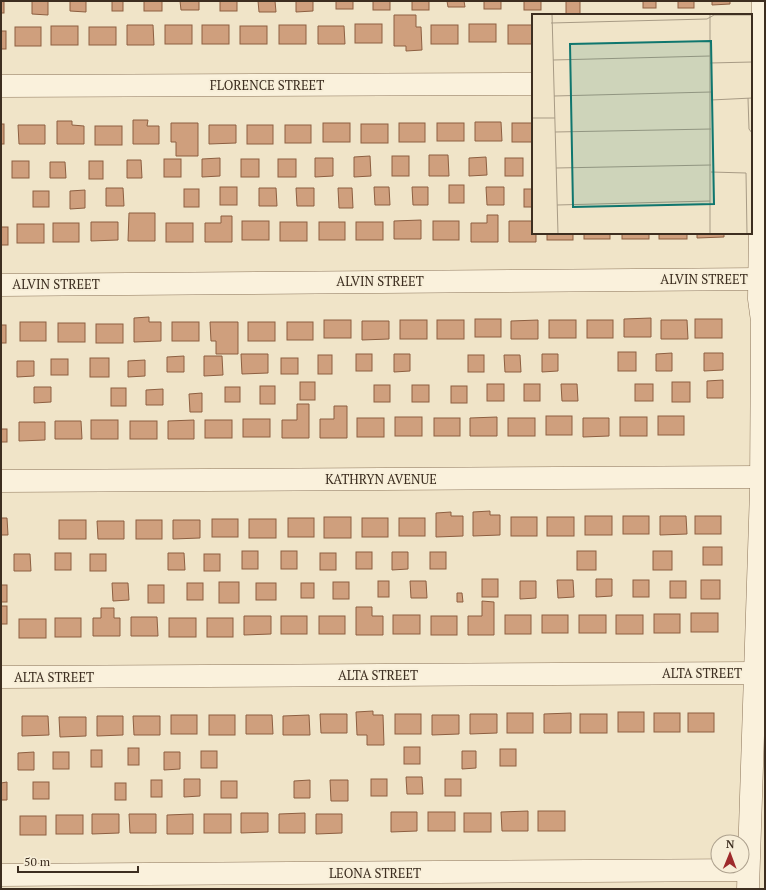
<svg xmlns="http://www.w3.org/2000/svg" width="766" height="890" viewBox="0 0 766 890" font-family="'PT Serif',serif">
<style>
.building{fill:#cf9f7d;stroke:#8d5f41}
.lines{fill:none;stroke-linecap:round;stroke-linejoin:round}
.minor-casing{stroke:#8d765c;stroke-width:23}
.minor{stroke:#faf1dc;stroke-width:22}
.labels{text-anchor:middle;stroke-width:3.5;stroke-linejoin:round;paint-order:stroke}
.street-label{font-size:13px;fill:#3d2e20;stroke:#f7eed8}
.inset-road{fill:none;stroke:#a89b85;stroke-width:1}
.view{fill:#0f766e;fill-opacity:0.15;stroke:#0f766e;stroke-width:2}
.inset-edge{fill:none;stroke:#3d2e20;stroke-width:2}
</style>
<rect width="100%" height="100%" fill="#f0e4c8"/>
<g class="building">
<rect x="1" y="1" width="3" height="12"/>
<path d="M 32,1 L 48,1 L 48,15 L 32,14 Z"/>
<path d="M 70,1 L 86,1 L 86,12 L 70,11 Z"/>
<rect x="112" y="1" width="11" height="10"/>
<rect x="144" y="1" width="18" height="10"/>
<path d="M 180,1 L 199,1 L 199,10 L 181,10 Z"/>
<rect x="220" y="1" width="17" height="10"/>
<path d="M 258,1 L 275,1 L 276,12 L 259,12 Z"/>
<path d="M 296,1 L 313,1 L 313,11 L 296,12 Z"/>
<rect x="336" y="1" width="17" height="8"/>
<rect x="373" y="1" width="17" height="9"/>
<rect x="412" y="1" width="17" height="9"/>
<path d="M 447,1 L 464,1 L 465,7 L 448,7 Z"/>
<rect x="484" y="1" width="17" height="8"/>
<rect x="524" y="1" width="17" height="9"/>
<rect x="566" y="1" width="14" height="14"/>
<rect x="643" y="1" width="13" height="7"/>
<rect x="678" y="1" width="16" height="7"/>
<path d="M 712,1 L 730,1 L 730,4 L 712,5 Z"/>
<path d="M 394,15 L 416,15 L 416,27 L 421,27 L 422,50 L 406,51 L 406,46 L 394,46 Z"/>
<rect x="355" y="24" width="27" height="19"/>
<rect x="469" y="24" width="27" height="18"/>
<path d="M 127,25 L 153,25 L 154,45 L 127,45 Z"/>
<rect x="165" y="25" width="27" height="19"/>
<rect x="202" y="25" width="27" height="19"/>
<rect x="279" y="25" width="27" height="19"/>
<rect x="431" y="25" width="27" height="19"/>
<rect x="508" y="25" width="25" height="19"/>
<rect x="51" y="26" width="27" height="19"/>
<rect x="240" y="26" width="27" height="18"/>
<path d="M 318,26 L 344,26 L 345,44 L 318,44 Z"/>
<rect x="15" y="27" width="26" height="19"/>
<rect x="89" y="27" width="27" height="18"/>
<rect x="1" y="31" width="5" height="18"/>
<path d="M 133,120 L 148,120 L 147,126 L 159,126 L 159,144 L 133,144 Z"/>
<path d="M 57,121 L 72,121 L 72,125 L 84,126 L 84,144 L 57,144 Z"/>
<path d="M 475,122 L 501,122 L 502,141 L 475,141 Z"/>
<path d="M 171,123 L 198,123 L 198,156 L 176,156 L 176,142 L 171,142 Z"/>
<rect x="323" y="123" width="27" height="19"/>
<rect x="399" y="123" width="26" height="19"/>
<rect x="437" y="123" width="27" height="18"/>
<rect x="512" y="123" width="21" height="19"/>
<rect x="1" y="124" width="3" height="20"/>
<rect x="361" y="124" width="27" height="19"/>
<path d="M 18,125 L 45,125 L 45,144 L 19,144 Z"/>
<path d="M 209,125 L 236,125 L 236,143 L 209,144 Z"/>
<rect x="247" y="125" width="26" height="19"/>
<rect x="285" y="125" width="26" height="18"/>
<rect x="95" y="126" width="27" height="19"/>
<path d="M 429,155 L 448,155 L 449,176 L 429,176 Z"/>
<path d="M 370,156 L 371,176 L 354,177 L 354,157 Z"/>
<rect x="392" y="156" width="17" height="20"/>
<path d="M 486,157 L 487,175 L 469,176 L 469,158 Z"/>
<path d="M 220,158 L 220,176 L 202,177 L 202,159 Z"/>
<path d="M 315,158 L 333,158 L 333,176 L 315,177 Z"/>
<rect x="505" y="158" width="18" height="18"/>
<rect x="164" y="159" width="17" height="18"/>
<rect x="241" y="159" width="18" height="18"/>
<rect x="278" y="159" width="18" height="18"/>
<path d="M 127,160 L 141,160 L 142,178 L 127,178 Z"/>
<rect x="12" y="161" width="17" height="17"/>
<rect x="89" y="161" width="14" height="18"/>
<path d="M 50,162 L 65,162 L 66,178 L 50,178 Z"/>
<rect x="449" y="185" width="15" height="18"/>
<rect x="220" y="187" width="17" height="18"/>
<path d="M 374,187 L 389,187 L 390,205 L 375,205 Z"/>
<path d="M 412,187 L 428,187 L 428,205 L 413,205 Z"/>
<path d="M 486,187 L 504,187 L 504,205 L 487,205 Z"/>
<path d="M 106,188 L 123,188 L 124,206 L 106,206 Z"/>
<path d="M 259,188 L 276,188 L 277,206 L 259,206 Z"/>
<path d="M 296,188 L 314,188 L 314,206 L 297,206 Z"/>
<path d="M 338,188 L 352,188 L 353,208 L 339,208 Z"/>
<rect x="184" y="189" width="15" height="18"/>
<rect x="524" y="189" width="9" height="18"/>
<path d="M 85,190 L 85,208 L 70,209 L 70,191 Z"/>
<rect x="33" y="191" width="16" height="16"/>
<path d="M 129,213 L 155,213 L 155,241 L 128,241 Z"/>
<path d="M 487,215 L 498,215 L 498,242 L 471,242 L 471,223 L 487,223 Z"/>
<path d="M 221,216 L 232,216 L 232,242 L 205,242 L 205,223 L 221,223 Z"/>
<path d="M 421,220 L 421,239 L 394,239 L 394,221 Z"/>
<rect x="242" y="221" width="27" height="19"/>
<rect x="433" y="221" width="26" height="19"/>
<path d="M 509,221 L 533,221 L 533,233 L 536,233 L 536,242 L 509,242 Z"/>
<path d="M 91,222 L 118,222 L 118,240 L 91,241 Z"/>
<rect x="280" y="222" width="27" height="19"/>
<rect x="319" y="222" width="26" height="18"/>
<rect x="356" y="222" width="27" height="18"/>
<rect x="53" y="223" width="26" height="19"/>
<rect x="166" y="223" width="27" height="19"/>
<rect x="17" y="224" width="27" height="19"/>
<rect x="1" y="227" width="7" height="18"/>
<rect x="547" y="233" width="26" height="7"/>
<rect x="584" y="233" width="26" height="6"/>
<rect x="622" y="233" width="27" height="6"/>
<rect x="659" y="233" width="28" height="6"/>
<path d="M 697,233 L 724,233 L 724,237 L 697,238 Z"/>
<path d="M 149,317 L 149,322 L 161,322 L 161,341 L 134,342 L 134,318 Z"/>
<path d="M 651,318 L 651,337 L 624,337 L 624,319 Z"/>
<rect x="475" y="319" width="26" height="18"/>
<rect x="695" y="319" width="27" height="19"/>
<rect x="324" y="320" width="27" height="18"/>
<rect x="400" y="320" width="27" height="19"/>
<rect x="437" y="320" width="27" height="19"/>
<path d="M 538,320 L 538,339 L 511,339 L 511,321 Z"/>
<rect x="549" y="320" width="27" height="18"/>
<rect x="587" y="320" width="26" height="18"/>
<path d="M 661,320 L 687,320 L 688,339 L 661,339 Z"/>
<path d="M 362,321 L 389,321 L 389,339 L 362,340 Z"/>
<rect x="20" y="322" width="26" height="19"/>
<rect x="172" y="322" width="27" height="19"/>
<path d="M 210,322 L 238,322 L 238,354 L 216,354 L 216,341 L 211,341 Z"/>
<rect x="248" y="322" width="27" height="19"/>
<rect x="287" y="322" width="26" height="18"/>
<rect x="58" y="323" width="27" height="19"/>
<rect x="96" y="324" width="27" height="19"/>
<rect x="1" y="325" width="5" height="18"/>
<rect x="618" y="352" width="18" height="19"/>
<path d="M 672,353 L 672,371 L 656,371 L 656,354 Z"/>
<path d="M 704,353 L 723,353 L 723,370 L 704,371 Z"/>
<path d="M 241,354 L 268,354 L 268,373 L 242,374 Z"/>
<rect x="356" y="354" width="16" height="17"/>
<path d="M 394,354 L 410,354 L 410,371 L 394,372 Z"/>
<path d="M 542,354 L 558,354 L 558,371 L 542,372 Z"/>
<rect x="318" y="355" width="14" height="19"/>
<rect x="468" y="355" width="16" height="17"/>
<path d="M 504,355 L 520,355 L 521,372 L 505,372 Z"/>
<path d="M 184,356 L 184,372 L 167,372 L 167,357 Z"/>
<path d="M 204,356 L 222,356 L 223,375 L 204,376 Z"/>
<rect x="90" y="358" width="19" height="19"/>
<rect x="281" y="358" width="17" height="16"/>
<rect x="51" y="359" width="17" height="16"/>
<path d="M 145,360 L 145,376 L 128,377 L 128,361 Z"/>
<path d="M 17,361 L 34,361 L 34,376 L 17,377 Z"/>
<path d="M 723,380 L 723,398 L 707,398 L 707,381 Z"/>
<rect x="300" y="382" width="15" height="18"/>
<rect x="672" y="382" width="18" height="20"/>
<rect x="487" y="384" width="17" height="17"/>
<rect x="524" y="384" width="16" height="17"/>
<path d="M 561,384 L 577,384 L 578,401 L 562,401 Z"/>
<rect x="635" y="384" width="18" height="17"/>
<rect x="374" y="385" width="16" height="17"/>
<rect x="412" y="385" width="17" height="17"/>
<rect x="260" y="386" width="15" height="18"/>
<rect x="451" y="386" width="16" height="17"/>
<path d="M 34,387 L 51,387 L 51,402 L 34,403 Z"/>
<rect x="225" y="387" width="15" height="15"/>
<rect x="111" y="388" width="15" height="18"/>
<path d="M 163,389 L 163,405 L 146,405 L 146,390 Z"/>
<path d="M 202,393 L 202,412 L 190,412 L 189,394 Z"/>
<path d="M 297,404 L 309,404 L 309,438 L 282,438 L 282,420 L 297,420 Z"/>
<path d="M 334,406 L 347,406 L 347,438 L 320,438 L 320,419 L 334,419 Z"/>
<rect x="546" y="416" width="26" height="19"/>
<rect x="658" y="416" width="26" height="19"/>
<rect x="395" y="417" width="27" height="19"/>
<path d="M 497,417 L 497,436 L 470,436 L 470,418 Z"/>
<rect x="620" y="417" width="27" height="19"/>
<rect x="357" y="418" width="27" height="19"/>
<rect x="434" y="418" width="26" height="18"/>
<rect x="508" y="418" width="27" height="18"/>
<path d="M 583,418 L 609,418 L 609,436 L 583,437 Z"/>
<rect x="243" y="419" width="27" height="18"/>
<rect x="91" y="420" width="27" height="19"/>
<path d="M 194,420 L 194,439 L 168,439 L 168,421 Z"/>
<rect x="205" y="420" width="27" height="18"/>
<path d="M 55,421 L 81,421 L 82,439 L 55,439 Z"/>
<rect x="130" y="421" width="27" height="18"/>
<path d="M 19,422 L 45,422 L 45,440 L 19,441 Z"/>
<rect x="1" y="429" width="6" height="13"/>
<path d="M 490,511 L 490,515 L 500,515 L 500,535 L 473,536 L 473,512 Z"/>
<path d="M 451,512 L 451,516 L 463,516 L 463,536 L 436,537 L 436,513 Z"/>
<rect x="585" y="516" width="27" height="19"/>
<rect x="623" y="516" width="26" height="18"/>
<path d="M 660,516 L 686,516 L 687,534 L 660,535 Z"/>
<rect x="695" y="516" width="26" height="18"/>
<rect x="324" y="517" width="27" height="21"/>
<rect x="511" y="517" width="26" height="19"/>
<rect x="547" y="517" width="27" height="19"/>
<path d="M 1,518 L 7,518 L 8,535 L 1,535 Z"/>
<rect x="288" y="518" width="26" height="19"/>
<rect x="362" y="518" width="26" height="19"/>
<rect x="399" y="518" width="26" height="18"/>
<rect x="212" y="519" width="26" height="18"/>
<rect x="249" y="519" width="27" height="19"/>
<rect x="59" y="520" width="27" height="19"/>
<rect x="136" y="520" width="26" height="19"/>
<path d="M 173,520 L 200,520 L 200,538 L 173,539 Z"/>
<path d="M 97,521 L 124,521 L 124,539 L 98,539 Z"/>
<rect x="703" y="547" width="19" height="18"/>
<rect x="242" y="551" width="16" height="18"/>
<rect x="281" y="551" width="16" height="18"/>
<rect x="577" y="551" width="19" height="19"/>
<rect x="653" y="551" width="19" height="19"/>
<rect x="356" y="552" width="16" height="17"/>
<path d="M 392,552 L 408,552 L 408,569 L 392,570 Z"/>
<rect x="430" y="552" width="16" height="17"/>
<rect x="55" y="553" width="16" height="17"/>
<path d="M 168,553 L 184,553 L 185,570 L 168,570 Z"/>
<rect x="320" y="553" width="16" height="17"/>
<path d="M 14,554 L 30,554 L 31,571 L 14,571 Z"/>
<rect x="90" y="554" width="16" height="17"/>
<rect x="204" y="554" width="16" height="17"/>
<rect x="482" y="579" width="16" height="18"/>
<path d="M 596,579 L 612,579 L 612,596 L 596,597 Z"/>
<path d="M 557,580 L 573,580 L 574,597 L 558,598 Z"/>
<rect x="633" y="580" width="16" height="17"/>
<rect x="701" y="580" width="19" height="19"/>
<rect x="378" y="581" width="11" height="16"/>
<path d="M 410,581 L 426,581 L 427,598 L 411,598 Z"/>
<path d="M 520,581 L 536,581 L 536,598 L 520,599 Z"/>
<rect x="670" y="581" width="16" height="17"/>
<rect x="219" y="582" width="20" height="21"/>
<rect x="333" y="582" width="16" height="17"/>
<path d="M 112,583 L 128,583 L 129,600 L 113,601 Z"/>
<rect x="187" y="583" width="16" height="17"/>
<rect x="256" y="583" width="20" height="17"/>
<rect x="301" y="583" width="13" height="15"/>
<rect x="1" y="585" width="6" height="17"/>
<rect x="148" y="585" width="16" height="18"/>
<path d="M 457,593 L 462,593 L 463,602 L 457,602 Z"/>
<path d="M 482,601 L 494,602 L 494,635 L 468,635 L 468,616 L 482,616 Z"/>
<rect x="1" y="606" width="6" height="18"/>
<path d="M 356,607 L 372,607 L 372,616 L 383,616 L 383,635 L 356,635 Z"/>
<path d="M 101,608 L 114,608 L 114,618 L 120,618 L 120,636 L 93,636 L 93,618 L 101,618 Z"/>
<rect x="691" y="613" width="27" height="19"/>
<rect x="654" y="614" width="26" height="19"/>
<rect x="393" y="615" width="27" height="19"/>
<rect x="505" y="615" width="26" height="19"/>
<rect x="542" y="615" width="26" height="18"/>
<rect x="579" y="615" width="27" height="18"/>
<rect x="616" y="615" width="27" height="19"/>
<path d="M 244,616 L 271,616 L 271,634 L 244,635 Z"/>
<rect x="281" y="616" width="26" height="18"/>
<rect x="319" y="616" width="26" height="18"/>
<rect x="431" y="616" width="26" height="19"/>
<path d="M 131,617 L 157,617 L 158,636 L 131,636 Z"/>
<rect x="55" y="618" width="26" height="19"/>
<rect x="169" y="618" width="27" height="19"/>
<rect x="207" y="618" width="26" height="19"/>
<rect x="19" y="619" width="27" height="19"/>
<path d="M 373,711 L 373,715 L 383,715 L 384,745 L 367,745 L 367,735 L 357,735 L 356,712 Z"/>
<rect x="618" y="712" width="26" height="20"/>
<rect x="507" y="713" width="26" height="20"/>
<path d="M 571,713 L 571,733 L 544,733 L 544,714 Z"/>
<rect x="654" y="713" width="26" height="19"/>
<rect x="688" y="713" width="26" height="19"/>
<path d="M 320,714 L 347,714 L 347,733 L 321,733 Z"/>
<rect x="395" y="714" width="26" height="20"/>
<path d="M 470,714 L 497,714 L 497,733 L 470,734 Z"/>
<rect x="580" y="714" width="27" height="19"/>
<rect x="171" y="715" width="26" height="19"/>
<rect x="209" y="715" width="26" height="20"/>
<path d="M 246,715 L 272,715 L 273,734 L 246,734 Z"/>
<path d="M 309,715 L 310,735 L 283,735 L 283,716 Z"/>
<path d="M 432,715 L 459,715 L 459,734 L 432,735 Z"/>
<path d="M 22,716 L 48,716 L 49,735 L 22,736 Z"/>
<path d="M 97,716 L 123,716 L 123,735 L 97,736 Z"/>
<path d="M 133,716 L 160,716 L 160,735 L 134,735 Z"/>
<path d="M 59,717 L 86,717 L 86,736 L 60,737 Z"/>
<rect x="404" y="747" width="16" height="17"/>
<rect x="128" y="748" width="11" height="17"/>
<rect x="500" y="749" width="16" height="17"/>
<rect x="91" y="750" width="11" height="17"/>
<rect x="201" y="751" width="16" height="17"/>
<path d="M 462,751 L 476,751 L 476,768 L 462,769 Z"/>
<path d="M 34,752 L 34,770 L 18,770 L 18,753 Z"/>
<rect x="53" y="752" width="16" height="17"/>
<path d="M 164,752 L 180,752 L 180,769 L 164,770 Z"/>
<path d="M 406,777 L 422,777 L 423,794 L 407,794 Z"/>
<path d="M 184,779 L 200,779 L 200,796 L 184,797 Z"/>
<rect x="371" y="779" width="16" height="17"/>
<rect x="445" y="779" width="16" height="17"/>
<rect x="151" y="780" width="11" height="17"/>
<path d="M 310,780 L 310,798 L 294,798 L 294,781 Z"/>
<path d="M 330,780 L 348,780 L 348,801 L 331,801 Z"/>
<rect x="221" y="781" width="16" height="17"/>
<path d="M 7,782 L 7,800 L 1,800 L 1,783 Z"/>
<rect x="33" y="782" width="16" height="17"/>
<rect x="115" y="783" width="11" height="17"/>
<path d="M 528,811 L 528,831 L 502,831 L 501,812 Z"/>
<rect x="538" y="811" width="27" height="20"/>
<path d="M 391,812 L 417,812 L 417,831 L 391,832 Z"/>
<rect x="428" y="812" width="27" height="19"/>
<path d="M 241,813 L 268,813 L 268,832 L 241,833 Z"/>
<path d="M 305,813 L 305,833 L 279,833 L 279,814 Z"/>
<rect x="464" y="813" width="27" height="19"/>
<path d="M 92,814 L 119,814 L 119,833 L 92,834 Z"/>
<path d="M 129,814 L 156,814 L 156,833 L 130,833 Z"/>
<path d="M 193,814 L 193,834 L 167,834 L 167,815 Z"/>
<rect x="204" y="814" width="27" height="19"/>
<path d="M 316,814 L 342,814 L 342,833 L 316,834 Z"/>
<rect x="56" y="815" width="27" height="19"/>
<rect x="20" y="816" width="26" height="19"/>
</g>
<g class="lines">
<g class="minor-casing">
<g id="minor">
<path d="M 1,86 L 533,84"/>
<path d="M 1,285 L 760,279"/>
<path d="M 1,481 L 761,477"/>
<path d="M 1,677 L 755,673"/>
<path d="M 1,875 L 748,870"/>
<path d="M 748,889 L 761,490 L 762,321 L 759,299 L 763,1"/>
</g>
</g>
<use href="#minor" class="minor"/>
</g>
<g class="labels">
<g class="street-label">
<text x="267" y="90">FLORENCE STREET</text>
<text x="704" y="284">ALVIN STREET</text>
<text x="380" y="286">ALVIN STREET</text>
<text x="56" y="289">ALVIN STREET</text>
<text x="381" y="484">KATHRYN AVENUE</text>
<text x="702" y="678">ALTA STREET</text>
<text x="378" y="680">ALTA STREET</text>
<text x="54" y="682">ALTA STREET</text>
<text x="375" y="878">LEONA STREET</text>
</g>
</g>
<g transform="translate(532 14)">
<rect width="220" height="220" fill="#f0e4c8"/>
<path class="inset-road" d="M 20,0 L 26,220M 19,9 L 175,5 L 182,1 L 220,1M 21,46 L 178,42M 178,49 L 220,48M 22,82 L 179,78M 216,84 L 217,115 L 220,119M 179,86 L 220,84M 0,104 L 23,104M 23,118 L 179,115M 24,154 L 179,151M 179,158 L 214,159 L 215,220M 25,191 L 178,187M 178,220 L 178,0"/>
<path class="view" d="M 179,27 L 182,190 L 41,193 L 38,30 Z"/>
<rect width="220" height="220" class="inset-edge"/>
</g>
<rect width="766" height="890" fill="none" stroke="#3d2e20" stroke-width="4"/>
<g transform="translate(730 854) rotate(1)"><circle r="19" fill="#f7eed8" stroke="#ada18e"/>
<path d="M0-3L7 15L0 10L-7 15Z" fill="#9e2a2b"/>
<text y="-6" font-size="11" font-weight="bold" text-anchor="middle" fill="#3d2e20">N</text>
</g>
<path d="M18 866v6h120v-6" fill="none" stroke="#3d2e20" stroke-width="2"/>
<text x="24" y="866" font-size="12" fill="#3d2e20" stroke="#f7eed8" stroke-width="3" paint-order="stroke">50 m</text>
</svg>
